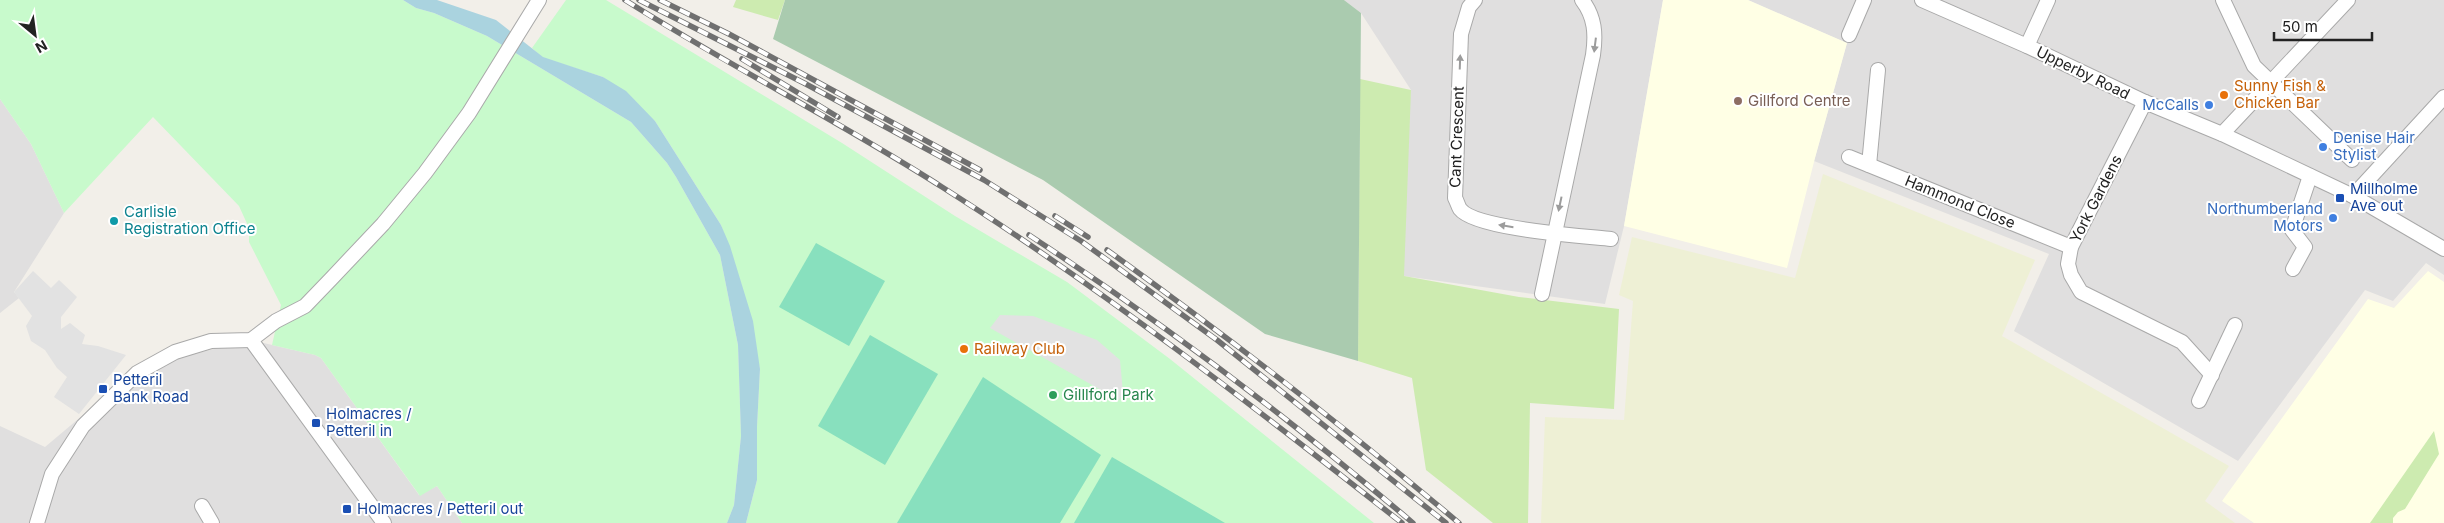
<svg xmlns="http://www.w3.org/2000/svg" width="2444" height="523" viewBox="0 0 2444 523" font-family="Inter,sans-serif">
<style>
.residential{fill:#e0dfdf}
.education{fill:#ffffe5}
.farmland{fill:#eef0d5}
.grass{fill:#cdebb0}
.cemetery{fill:#aacbaf}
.park{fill:#c8facc}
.pitch{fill:#88e0be}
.parking{fill:#e2e2e2}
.water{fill:#aad3df}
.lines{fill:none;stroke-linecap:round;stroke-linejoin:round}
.minor-casing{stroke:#a9a9a9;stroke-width:16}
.minor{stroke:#fff;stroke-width:14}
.rail-casing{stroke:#707070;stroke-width:5.5}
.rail{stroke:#fff;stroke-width:4;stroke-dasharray:11;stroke-linecap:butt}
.oneway{fill:#9c9c9c}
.food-dot{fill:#e8710a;stroke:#fff;stroke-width:2}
.education-dot{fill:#8d6e63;stroke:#fff;stroke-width:2}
.shop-dot{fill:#3f7fe0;stroke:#fff;stroke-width:2}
.transit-dot{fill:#1a4fb4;stroke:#fff;stroke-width:2}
.culture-dot{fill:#0f9aa8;stroke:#fff;stroke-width:2}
.leisure-dot{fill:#2e9e5b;stroke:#fff;stroke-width:2}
.labels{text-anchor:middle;stroke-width:4;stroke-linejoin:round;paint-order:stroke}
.street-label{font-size:15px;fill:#222;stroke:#fff}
.food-label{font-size:15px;fill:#c56008;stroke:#fff;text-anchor:start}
.education-label{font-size:15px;fill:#785e54;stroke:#fff;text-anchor:start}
.shop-label{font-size:15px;fill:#366cbe;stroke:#fff;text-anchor:end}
.transit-label{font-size:15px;fill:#164399;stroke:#fff;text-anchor:start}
.culture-label{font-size:15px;fill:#0d838f;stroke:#fff;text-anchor:start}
.leisure-label{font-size:15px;fill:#27864d;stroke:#fff;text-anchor:start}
</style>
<rect width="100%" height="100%" fill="#f2efe9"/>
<g class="residential">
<path d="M 1344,0 L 1663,0 L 1624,226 L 1605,304 L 1389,274 L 1411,90 L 1361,13 Z"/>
<path d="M 1748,0 L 2444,0 L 2444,275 L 2426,263 L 2393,301 L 2365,290 L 2238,461 L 2014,331 L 2049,254 L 1814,161 L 1847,43 Z"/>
<path d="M 0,99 L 31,144 L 64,213 L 14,292 L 19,298 L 0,313 Z"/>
<path d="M 251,340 L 315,355 L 321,358 L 419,495 L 437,486 L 462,523 L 0,523 L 0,426 L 45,447 L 140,367 Z"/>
</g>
<g class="education">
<path d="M 1663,0 L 1748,0 L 1847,43 L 1815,158 L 1787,268 L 1624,226 Z"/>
<path d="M 2428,271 L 2444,282 L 2444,523 L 2254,523 L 2222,501 L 2368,299 L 2394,308 Z"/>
</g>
<path class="farmland" d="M 1823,174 L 2035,260 L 2002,336 L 2229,466 L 2205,501 L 2235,523 L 1541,523 L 1545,417 L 1624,420 L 1633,301 L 1619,295 L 1632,237 L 1795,278 Z"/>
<g class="grass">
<path d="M 736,0 L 785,0 L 778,20 L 733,7 Z"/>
<path d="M 1360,79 L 1411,90 L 1404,276 L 1519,297 L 1619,309 L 1614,409 L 1530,403 L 1528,523 L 1493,523 L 1426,470 L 1412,378 L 1358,361 Z"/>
<path d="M 2434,431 L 2439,454 L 2405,509 L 2398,512 L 2393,518 L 2393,523 L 2370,523 Z"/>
</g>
<path class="cemetery" d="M 785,0 L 1344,0 L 1361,13 L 1358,361 L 1265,334 L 1043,180 L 773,39 Z"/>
<g class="park">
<path d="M 0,0 L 403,0 L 416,8 L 434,13 L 487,36 L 631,122 L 667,163 L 676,177 L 720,255 L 738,345 L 741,436 L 734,505 L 727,523 L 462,523 L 437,486 L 420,496 L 321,358 L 315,355 L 272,345 L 281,305 L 249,242 L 249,228 L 239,206 L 153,117 L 64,213 L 31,144 L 0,99 Z"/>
<path d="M 566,0 L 606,0 L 842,143 L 955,216 L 1067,282 L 1170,359 L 1374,523 L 746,523 L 757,480 L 757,427 L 760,369 L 741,283 L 721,225 L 655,121 L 603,77 L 543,58 L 532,48 Z"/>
</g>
<g class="pitch">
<path d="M 816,243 L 885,281 L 849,346 L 779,307 Z"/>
<path d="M 870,335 L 938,374 L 885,465 L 818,426 Z"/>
<path d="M 983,377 L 1101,455 L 1060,523 L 897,523 Z"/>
<path d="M 1112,457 L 1225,523 L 1074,523 Z"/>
</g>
<g class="parking">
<path d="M 33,271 L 51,288 L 59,280 L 77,297 L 61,317 L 61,329 L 70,323 L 85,335 L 82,344 L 98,346 L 126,355 L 79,414 L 54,397 L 67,377 L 57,368 L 45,350 L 31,341 L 26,326 L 32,316 L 14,292 Z"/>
<path d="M 1000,315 L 1033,316 L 1097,340 L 1120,360 L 1123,393 L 1119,400 L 990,328 Z"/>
</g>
<path class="water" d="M 403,0 L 437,0 L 496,20 L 543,57 L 603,77 L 626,91 L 655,121 L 721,225 L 730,246 L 753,321 L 760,369 L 757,427 L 757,480 L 746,523 L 727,523 L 734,505 L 741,436 L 738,345 L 720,255 L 676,177 L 667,163 L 631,122 L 487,36 L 434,13 L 416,8 Z"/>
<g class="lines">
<g class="minor-casing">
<g id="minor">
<path d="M 1475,0 L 1469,7 L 1461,34 L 1455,198 C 1457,201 1458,206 1460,209 C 1475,229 1583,236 1611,239"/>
<path d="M 1922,0 L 2027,46 L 2145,102 L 2222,134 L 2353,196 L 2444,249"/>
<path d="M 2223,0 L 2254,66 L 2352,160"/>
<path d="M 1849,35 L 1864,0"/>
<path d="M 2027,46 L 2048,0"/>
<path d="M 2145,102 L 2071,247 L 2068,264 L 2071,275 L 2081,292 L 2182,342 L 2212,375"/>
<path d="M 2222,134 L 2348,0"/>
<path d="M 1849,157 L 2071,247"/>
<path d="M 1869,165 L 1878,70"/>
<path d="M 2353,196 L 2444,97"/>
<path d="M 2293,269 L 2305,247 L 2292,230 L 2310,176"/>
<path d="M 1542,294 L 1593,55 C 1596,34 1595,17 1582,0"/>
<path d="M 251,340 L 384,523"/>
<path d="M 2199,401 L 2235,325"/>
<path d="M 202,506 L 212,523"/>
<path d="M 37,523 L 52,474 L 83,426 L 137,373 L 175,352 L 211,341 L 251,340 L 276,321 L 305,306 L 331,279 L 383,224 L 425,173 L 469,113 L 539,0"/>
</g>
</g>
<use href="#minor" class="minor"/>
<g class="rail-casing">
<g id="rail">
<path d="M 625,0 C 729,66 839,121 942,187 C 1103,289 1253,406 1402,523"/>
<path d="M 639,0 L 804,83 L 984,180 L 1081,241 L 1217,340 L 1446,523"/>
<path d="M 660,0 L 729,34 L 980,170"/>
<path d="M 742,59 L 838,117"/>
<path d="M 1055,216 L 1088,237"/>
<path d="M 1029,235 C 1163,323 1292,420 1413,523"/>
<path d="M 1107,250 C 1228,337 1345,427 1459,523"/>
</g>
</g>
<use href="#rail" class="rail"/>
</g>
<defs><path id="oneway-solid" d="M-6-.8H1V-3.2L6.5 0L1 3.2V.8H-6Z" transform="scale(1.25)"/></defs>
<g class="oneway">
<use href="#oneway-solid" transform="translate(1595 45) rotate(97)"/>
<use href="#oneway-solid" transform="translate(1460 62) rotate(-88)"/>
<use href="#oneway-solid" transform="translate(1560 204) rotate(102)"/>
<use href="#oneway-solid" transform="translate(1506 226) rotate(-171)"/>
</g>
<g class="food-dot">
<circle cx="2224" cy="95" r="5"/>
<circle cx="964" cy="349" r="5"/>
</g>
<circle class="education-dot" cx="1738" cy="101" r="5"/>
<g class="shop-dot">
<circle cx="2209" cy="105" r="5"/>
<circle cx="2323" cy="147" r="5"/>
<circle cx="2333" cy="218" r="5"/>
</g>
<g class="transit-dot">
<rect x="2335" y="193" width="10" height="10" rx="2.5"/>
<rect x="98" y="384" width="10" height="10" rx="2.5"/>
<rect x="311" y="418" width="10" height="10" rx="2.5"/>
<rect x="342" y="504" width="10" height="10" rx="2.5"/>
</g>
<circle class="culture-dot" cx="114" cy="221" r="5"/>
<circle class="leisure-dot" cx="1053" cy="395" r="5"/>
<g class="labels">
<g class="street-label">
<text transform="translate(2083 73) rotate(26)" y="5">Upperby Road</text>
<text transform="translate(1457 137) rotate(-88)" y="5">Cant Crescent</text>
<text transform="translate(2096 199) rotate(-63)" y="5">York Gardens</text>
<text transform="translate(1960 202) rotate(22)" y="5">Hammond Close</text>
</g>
<g class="food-label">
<text x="2234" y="91">Sunny Fish &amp;<tspan x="2234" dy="17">Chicken Bar</tspan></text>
<text x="974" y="354">Railway Club</text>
</g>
<g class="education-label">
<text x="1748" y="106">Gillford Centre</text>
</g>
<g class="shop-label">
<text x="2199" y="110">McCalls</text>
<text x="2333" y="143" text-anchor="start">Denise Hair<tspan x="2333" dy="17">Stylist</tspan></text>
<text x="2323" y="214">Northumberland<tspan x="2323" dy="17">Motors</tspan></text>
</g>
<g class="transit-label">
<text x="2350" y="194">Millholme<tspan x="2350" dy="17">Ave out</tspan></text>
<text x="113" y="385">Petteril<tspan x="113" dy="17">Bank Road</tspan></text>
<text x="326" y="419">Holmacres /<tspan x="326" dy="17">Petteril in</tspan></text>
<text x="357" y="514">Holmacres / Petteril out</text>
</g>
<g class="culture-label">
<text x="124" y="217">Carlisle<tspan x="124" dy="17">Registration Office</tspan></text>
</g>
<g class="leisure-label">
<text x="1063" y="400">Gilllford Park</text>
</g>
</g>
<g transform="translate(35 35) rotate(151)" stroke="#ffffff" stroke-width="4" paint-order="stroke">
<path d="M0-4L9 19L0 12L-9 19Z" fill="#222222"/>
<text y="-8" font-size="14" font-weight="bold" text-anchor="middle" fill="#222222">N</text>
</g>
<path d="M2274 32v8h98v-8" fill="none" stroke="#222222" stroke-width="2.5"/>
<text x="2282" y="32" font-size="15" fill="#222222" stroke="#ffffff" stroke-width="4" paint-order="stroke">50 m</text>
</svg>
